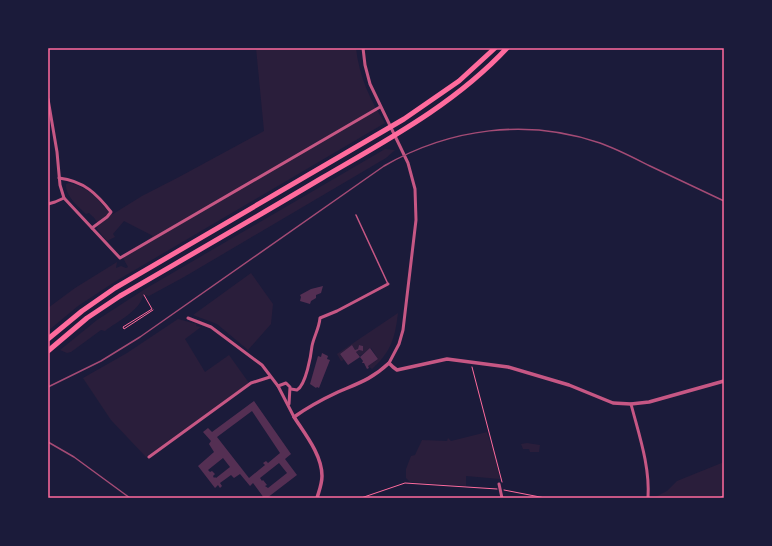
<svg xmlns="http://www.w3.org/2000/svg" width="772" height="546" viewBox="0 0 772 546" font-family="Karla,sans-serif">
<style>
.green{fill:#2a1e3b}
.building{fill:#542f53;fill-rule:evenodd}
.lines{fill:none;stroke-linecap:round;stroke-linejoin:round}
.path{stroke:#ff6b9d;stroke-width:1}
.service{stroke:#c65784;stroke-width:1.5}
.minor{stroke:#c65784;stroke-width:3}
.tertiary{stroke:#c65784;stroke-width:3.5}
.motorway{stroke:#ff6b9d;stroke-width:5}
.rail{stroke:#a44b75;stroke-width:1.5}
.neatline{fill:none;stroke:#ff6b9d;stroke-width:1.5}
</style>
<rect width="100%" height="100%" fill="#1b1b3a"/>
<g class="green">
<path d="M 256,48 L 356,48 C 359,76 370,100 385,123 L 116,281 L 78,306 L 48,331 L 48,308 L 75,288 L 117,262 L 116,268 L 121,266 L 126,268 L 128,267 L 123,258 L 153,236 L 124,221 L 113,234 L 115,237 L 107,241 L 97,229 C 99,221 94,218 89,213 L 86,214 C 79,207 65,196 66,184 L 69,183 C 82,186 91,192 101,201 L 100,202 L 108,211 L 113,214 L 142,196 L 179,177 L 264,131 Z"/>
<path d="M 385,149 L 395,150 L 386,158 L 184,277 L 149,296 L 145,295 L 143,296 C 139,311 118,321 105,331 L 101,330 L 71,352 L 67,353 L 60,350 L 97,320 L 145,289 Z"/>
<path d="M 251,273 L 273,304 L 271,324 L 248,350 L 217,324 L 193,315 Z"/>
<path d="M 398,313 C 395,338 391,352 372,369 L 368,366 L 378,359 L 371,348 L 360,356 L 356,352 L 359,350 L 363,351 L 363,346 L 359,345 L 358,349 L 355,350 L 352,345 L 340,354 L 344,360 L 341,361 L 337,354 Z"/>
<path d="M 178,319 L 197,324 L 196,326 L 201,327 L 185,339 L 205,372 L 229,355 L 249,383 L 146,457 L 111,420 L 83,378 L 127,353 Z"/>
<path d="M 487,432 L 491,445 L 493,447 L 500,479 L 466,476 L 466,486 L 410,482 L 406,478 L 406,469 L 411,456 L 415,455 L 422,440 L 447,441 L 448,438 L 451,441 Z"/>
<path d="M 527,443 L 540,445 L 539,452 L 530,452 L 529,449 L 523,449 L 521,444 Z"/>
<path d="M 724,462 L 724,498 L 653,498 L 667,491 L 677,481 Z"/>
</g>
<g class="building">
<path d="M 323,286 L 321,293 L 316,295 L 316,298 L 311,301 L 310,304 L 300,301 L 301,297 L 300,295 L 311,289 Z"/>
<path d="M 352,345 L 355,350 L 358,349 L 359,345 L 363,346 L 363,351 L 359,350 L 356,352 L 360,357 L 370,348 L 378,359 L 368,366 L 369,368 L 367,369 L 364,363 L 362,363 L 363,361 L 360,357 L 348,365 L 340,354 Z"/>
<path d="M 322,353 L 328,356 L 327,359 L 330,360 L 319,388 L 317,387 L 316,388 L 310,384 L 318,356 L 321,357 Z"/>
<path d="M 254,401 L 291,454 L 285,459 L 297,475 L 267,498 L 264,498 L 253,483 L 250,486 L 240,474 L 234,478 L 231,475 L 220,483 L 222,486 L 220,488 L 218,485 L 215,488 L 198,466 L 214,452 L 209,444 L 211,441 L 203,432 L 208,428 L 212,432 ZM 252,411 L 280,453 L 268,463 L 266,461 L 263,463 L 265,465 L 249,478 L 217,437 ZM 223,458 L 230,467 L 216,478 L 215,477 L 214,478 L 213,476 L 215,474 L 212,471 L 210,472 L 208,470 ZM 279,463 L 287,473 L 268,488 L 265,486 L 267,485 L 263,480 L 262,481 L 260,478 Z"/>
</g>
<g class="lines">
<g class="path">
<path d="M 144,295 L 152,309 L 123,327 L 124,329 L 153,310"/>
<path d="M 472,367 L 502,482"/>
<path d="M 504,490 L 545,498"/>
<path d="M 361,498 L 405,483 L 497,489"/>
<path d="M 719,498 L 724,496"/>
</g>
<path class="service" d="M 356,215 L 388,284"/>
<g class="minor">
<path d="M 363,48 L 365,65 L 370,84 L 408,163 L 415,189 L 416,220 L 403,330 L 399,344 L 389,363"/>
<path d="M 48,99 L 57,152 L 60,185 L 64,198 L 120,258 L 380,107"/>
<path d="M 59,178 C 84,181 97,194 111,212 L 107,217 L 92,228"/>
<path d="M 48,204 L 55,202 L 64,198"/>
<path d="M 188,318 L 211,327 L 262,365 L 278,386 L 294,417"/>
<path d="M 278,386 L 286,383 L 290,387 L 289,404"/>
<path d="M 291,389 L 297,390 C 306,385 311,355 312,346 C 314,336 319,329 320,318 L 337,311 L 388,284"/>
<path d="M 631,404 C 639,435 650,466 648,498"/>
<path d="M 149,457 L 251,383 L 270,377"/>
<path d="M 499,484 L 502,498"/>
</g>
<path class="tertiary" d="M 317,498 C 319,491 322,484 322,476 C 322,455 305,434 294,417 C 308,407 323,399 338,392 C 359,383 372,379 389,363 L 393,367 L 397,370 L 447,359 L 508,367 L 569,385 L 613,403 L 631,404 L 649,402 L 724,381"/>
<g class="motorway">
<path d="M 48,339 L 82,311 L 115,288 L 404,119 L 459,81 L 495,48"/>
<path d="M 48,351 L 87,318 L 120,296 C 187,257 255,218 322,178 C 387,140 455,104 507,48"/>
</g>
<g class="rail">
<path d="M 48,387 L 101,361 L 140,337 L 384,166 C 450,128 527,118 600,143 C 617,149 634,158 650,166 C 675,178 699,189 724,201"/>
<path d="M 48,442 L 74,457 L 130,498"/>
</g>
</g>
<rect width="772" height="546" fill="none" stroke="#1b1b3a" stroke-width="98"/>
<rect x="49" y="49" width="674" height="448" class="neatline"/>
</svg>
